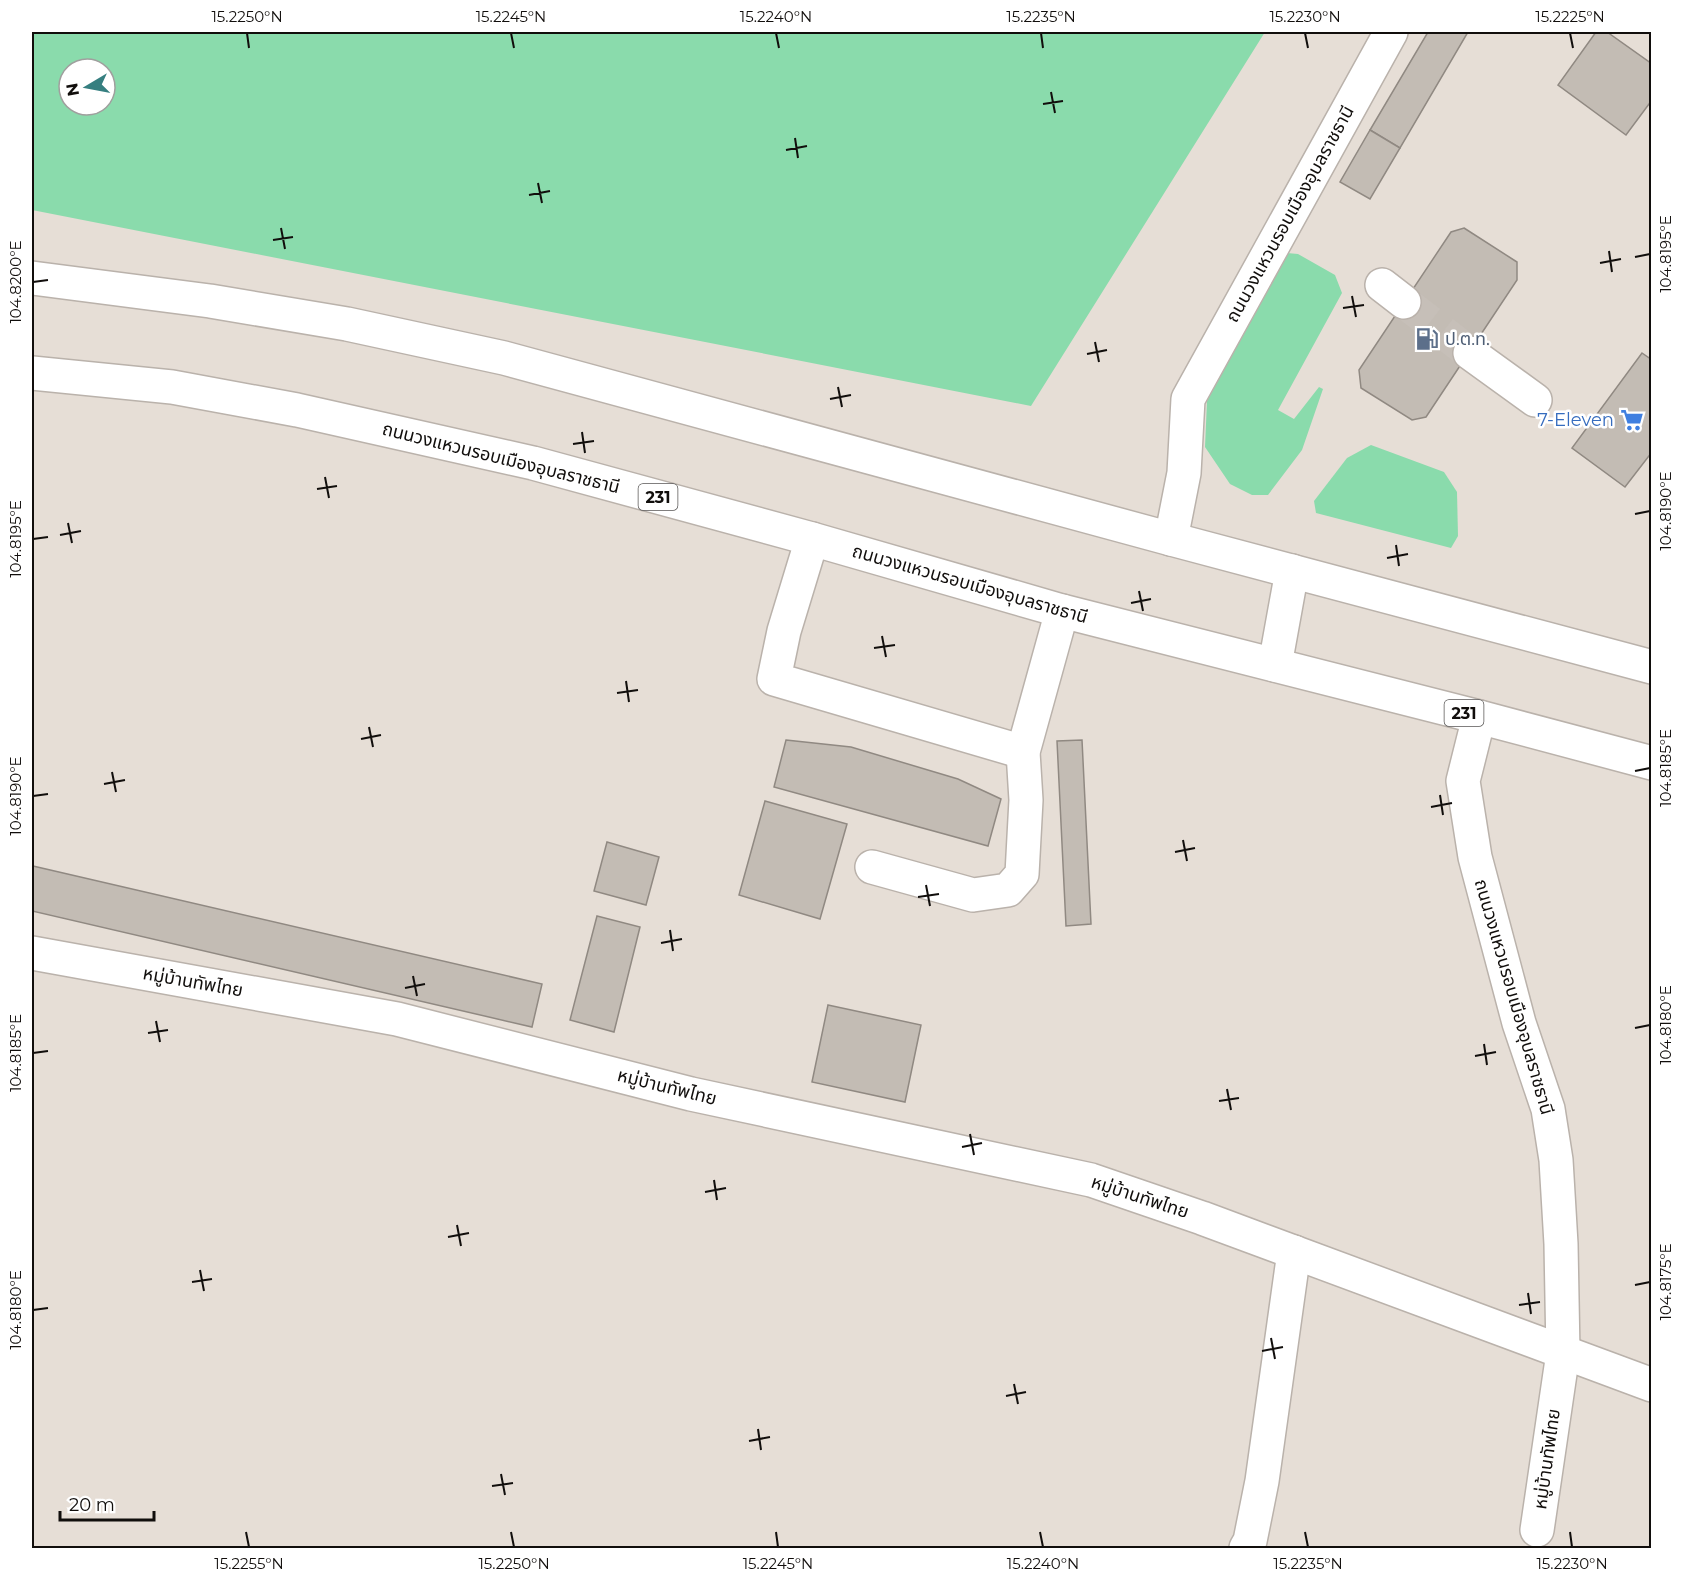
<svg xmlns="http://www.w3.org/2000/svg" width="1683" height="1580" viewBox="0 0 1683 1580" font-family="Montserrat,'Noto Sans Thai',sans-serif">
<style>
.green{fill:#8adbac;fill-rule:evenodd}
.building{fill:#c3bcb4;stroke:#908982;stroke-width:1.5}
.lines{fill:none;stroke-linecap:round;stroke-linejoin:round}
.minor-tunnel{stroke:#c6bfb8;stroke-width:33;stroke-dasharray:33 16;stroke-linecap:butt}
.minor-casing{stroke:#bab2ab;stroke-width:36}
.highway-casing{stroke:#bab2ab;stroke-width:36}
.minor{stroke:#fff;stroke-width:33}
.highway{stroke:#fff;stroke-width:33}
.ticks{fill:none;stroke:#110e0c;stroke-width:2}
.labels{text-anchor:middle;stroke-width:5;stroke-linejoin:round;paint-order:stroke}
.shield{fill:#fff;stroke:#585655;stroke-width:1.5}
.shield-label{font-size:16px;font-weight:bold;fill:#110e0c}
.street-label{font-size:18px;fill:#110e0c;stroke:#fff}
.service-label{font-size:18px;fill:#4e5e75;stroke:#fff;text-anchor:start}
.shop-label{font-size:18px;fill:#366cbe;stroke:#fff;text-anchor:end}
.neatline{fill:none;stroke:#110e0c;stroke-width:2}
.ticks-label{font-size:15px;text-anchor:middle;fill:#110e0c}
</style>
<rect width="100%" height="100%" fill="#e6ded6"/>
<g class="green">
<path d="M 32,32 L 1265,32 L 1031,406 L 32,210 ZM 69,69 L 105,69 L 105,105 L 69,105 Z"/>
<path d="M 1287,253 L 1298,254 L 1335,275 L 1342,293 L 1278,410 L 1294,419 L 1319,387 L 1323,389 L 1302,450 L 1268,495 L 1252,495 L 1230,484 L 1205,447 L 1207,401 Z"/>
<path d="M 1371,445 L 1444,472 L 1457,492 L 1458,536 L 1451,548 L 1316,513 L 1314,501 L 1347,458 Z"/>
</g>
<g class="building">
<path d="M 1428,32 L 1468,32 L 1400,148 L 1370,130 Z"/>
<path d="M 1596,32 L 1607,32 L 1652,64 L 1652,100 L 1626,135 L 1558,85 Z"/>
<path d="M 1370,130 L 1400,148 L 1370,199 L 1340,182 Z"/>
<path d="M 1464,228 L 1517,262 L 1517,280 L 1426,417 L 1412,420 L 1361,388 L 1359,370 L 1451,232 Z"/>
<path d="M 1642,353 L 1652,360 L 1652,452 L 1625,487 L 1572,448 Z"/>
<path d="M 786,740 L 851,747 L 958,779 L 1001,799 L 988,846 L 774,787 Z"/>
<path d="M 1082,740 L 1091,924 L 1066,926 L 1057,741 Z"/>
<path d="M 765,801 L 847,824 L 820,919 L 739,895 Z"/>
<path d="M 607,842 L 659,857 L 646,905 L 594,891 Z"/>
<path d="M 33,866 L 542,984 L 532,1027 L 32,911 Z"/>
<path d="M 597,916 L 640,927 L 614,1032 L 570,1020 Z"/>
<path d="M 828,1005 L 921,1025 L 905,1102 L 812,1082 Z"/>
</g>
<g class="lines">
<path class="minor-tunnel" d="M 1404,302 L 1470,353"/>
<g class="minor-casing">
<g id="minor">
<path d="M 1382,285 L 1404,302"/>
<path d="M 1470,353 L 1535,400"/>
<path d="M 812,539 L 784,631 L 774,679 L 1023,752"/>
<path d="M 1171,539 L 1184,473 L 1188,399 L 1391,32"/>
<path d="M 1275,665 L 1292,571"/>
<path d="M 1479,717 L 1463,781 L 1475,857 L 1519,1023 L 1548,1109 L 1556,1160 L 1561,1244 L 1563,1353 L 1537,1530"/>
<path d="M 872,867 L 973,895 L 1008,890 L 1022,874 L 1026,800 L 1023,752 L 1062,611"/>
<path d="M 32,953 L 397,1019 L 691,1094 L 1091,1180 L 1202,1218 L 1652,1385"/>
<path d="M 1246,1548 L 1250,1541 L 1262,1481 L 1294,1252"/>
</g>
</g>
<g class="highway-casing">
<g id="highway">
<path d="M 32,278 L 210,301 L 347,324 L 504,358 L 1171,539 L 1652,667"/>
<path d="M 32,373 L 172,387 L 297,410 L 533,463 L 812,539 L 1062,611 L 1479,717 L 1652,763"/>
</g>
</g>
<use href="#minor" class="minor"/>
<use href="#highway" class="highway"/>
</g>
<path class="ticks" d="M 247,33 L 249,48M 511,33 L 514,48M 776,33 L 779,48M 1041,33 L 1043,48M 1305,33 L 1308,48M 1570,33 L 1573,48M 1051,92 L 1055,113M 1043,104 L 1063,101M 795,138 L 798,158M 786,150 L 807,146M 538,183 L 542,203M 529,195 L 550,191M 281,228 L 285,249M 273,240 L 293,237M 1609,251 L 1612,272M 1635,257 L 1650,254M 1600,263 L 1621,259M 33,282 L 48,280M 1352,296 L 1356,317M 1343,308 L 1364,305M 1095,342 L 1099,362M 1087,354 L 1107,350M 838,387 L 842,407M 830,399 L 851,395M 582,432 L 585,453M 573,444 L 594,441M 325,477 L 329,498M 317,489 L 337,486M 1635,514 L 1650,511M 68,523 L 72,543M 60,535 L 81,531M 33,539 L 48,537M 1396,545 L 1399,566M 1387,558 L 1408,554M 1139,591 L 1143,611M 1131,603 L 1151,599M 882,636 L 886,657M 874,648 L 895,645M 626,681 L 629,702M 617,693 L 638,690M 369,727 L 373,747M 361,739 L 381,735M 1635,771 L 1650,768M 112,772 L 116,792M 104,784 L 125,780M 1440,795 L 1443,815M 33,796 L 48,794M 1431,807 L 1452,803M 1183,840 L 1187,861M 1175,852 L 1195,848M 926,885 L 930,906M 918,897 L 939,894M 670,930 L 673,951M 661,943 L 682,939M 413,976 L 417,996M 405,988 L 425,984M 156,1021 L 160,1042M 1635,1028 L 1650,1025M 148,1033 L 168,1030M 1484,1044 L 1487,1065M 33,1053 L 48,1051M 1475,1056 L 1496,1052M 1227,1089 L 1231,1110M 1219,1101 L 1239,1098M 970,1134 L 974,1155M 962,1147 L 982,1143M 714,1180 L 717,1200M 705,1192 L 726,1188M 457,1225 L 461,1246M 448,1237 L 469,1233M 200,1270 L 204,1291M 192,1282 L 212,1279M 1635,1285 L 1650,1282M 1528,1293 L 1531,1314M 1519,1305 L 1540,1302M 33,1310 L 48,1308M 1271,1338 L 1275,1359M 1262,1351 L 1283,1347M 1014,1384 L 1018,1404M 1006,1396 L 1026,1392M 758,1429 L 761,1450M 749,1441 L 770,1437M 501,1474 L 505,1495M 492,1486 L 513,1483M 246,1532 L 249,1547M 511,1532 L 514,1547M 776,1532 L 778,1547M 1040,1532 L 1043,1547M 1305,1532 L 1308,1547M 1570,1532 L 1572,1547"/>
<defs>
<g id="fuel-bare" transform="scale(1.8)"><path d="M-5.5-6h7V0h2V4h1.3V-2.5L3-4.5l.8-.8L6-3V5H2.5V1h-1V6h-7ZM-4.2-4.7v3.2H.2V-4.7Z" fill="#5c6f8a" stroke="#fff" stroke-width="2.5" paint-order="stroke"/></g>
<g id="supermarket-bare" transform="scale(1.8)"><path d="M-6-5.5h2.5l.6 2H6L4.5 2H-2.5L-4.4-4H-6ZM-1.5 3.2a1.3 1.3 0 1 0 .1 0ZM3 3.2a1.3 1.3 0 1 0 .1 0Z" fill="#3f7fe0" stroke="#fff" stroke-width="2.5" paint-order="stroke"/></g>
</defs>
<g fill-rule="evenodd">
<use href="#fuel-bare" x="1427" y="339"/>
<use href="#supermarket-bare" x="1632" y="420"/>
</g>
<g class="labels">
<g class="shield">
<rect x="638.5" y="484" width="39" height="26" rx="4.5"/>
<rect x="1444.5" y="700" width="39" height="26" rx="4.5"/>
</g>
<g class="shield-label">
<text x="658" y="503">231</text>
<text x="1464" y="719">231</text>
</g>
<g class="street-label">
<text transform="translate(1290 214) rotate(-61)" y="6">ถนนวงแหวนรอบเมืองอุบลราชธานี</text>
<text transform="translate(501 458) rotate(14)" y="6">ถนนวงแหวนรอบเมืองอุบลราชธานี</text>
<text transform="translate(970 584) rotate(16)" y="6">ถนนวงแหวนรอบเมืองอุบลราชธานี</text>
<text transform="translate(193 982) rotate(10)" y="6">หมู่บ้านทัพไทย</text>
<text transform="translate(1514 997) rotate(74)" y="6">ถนนวงแหวนรอบเมืองอุบลราชธานี</text>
<text transform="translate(667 1087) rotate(14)" y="6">หมู่บ้านทัพไทย</text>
<text transform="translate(1140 1197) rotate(18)" y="6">หมู่บ้านทัพไทย</text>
<text transform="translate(1547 1459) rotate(-82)" y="6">หมู่บ้านทัพไทย</text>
</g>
<g class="service-label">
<text x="1445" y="345">ป.ต.ท.</text>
</g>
<g class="shop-label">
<text x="1614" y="426">7-Eleven</text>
</g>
</g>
<rect width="1683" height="1580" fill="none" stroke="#ffffff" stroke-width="66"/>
<g transform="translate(87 87) rotate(260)"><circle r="28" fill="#ffffff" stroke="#a09f9e" stroke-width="1.5"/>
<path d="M0-4.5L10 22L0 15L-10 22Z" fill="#367f80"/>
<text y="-9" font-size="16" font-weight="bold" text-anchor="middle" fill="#110e0c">N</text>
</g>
<path d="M60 1511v9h94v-9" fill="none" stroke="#110e0c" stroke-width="3"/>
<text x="69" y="1511" font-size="18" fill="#110e0c" stroke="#ffffff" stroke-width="4.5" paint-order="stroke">20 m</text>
<rect x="33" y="33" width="1617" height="1514" class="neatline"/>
<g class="ticks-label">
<text x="247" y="22">15.2250°N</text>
<text x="511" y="22">15.2245°N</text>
<text x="776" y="22">15.2240°N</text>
<text x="1041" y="22">15.2235°N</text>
<text x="1305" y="22">15.2230°N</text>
<text x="1570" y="22">15.2225°N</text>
<text transform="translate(1666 254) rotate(-90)" y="5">104.8195°E</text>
<text transform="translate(16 282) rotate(-90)" y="5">104.8200°E</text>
<text transform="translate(1666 511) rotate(-90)" y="5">104.8190°E</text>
<text transform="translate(16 539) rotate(-90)" y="5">104.8195°E</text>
<text transform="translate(1666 768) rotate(-90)" y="5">104.8185°E</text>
<text transform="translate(16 796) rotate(-90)" y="5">104.8190°E</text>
<text transform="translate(1666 1025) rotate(-90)" y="5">104.8180°E</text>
<text transform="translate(16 1053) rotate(-90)" y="5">104.8185°E</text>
<text transform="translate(1666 1282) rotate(-90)" y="5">104.8175°E</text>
<text transform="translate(16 1310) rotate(-90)" y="5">104.8180°E</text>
<text x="249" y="1569">15.2255°N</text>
<text x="514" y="1569">15.2250°N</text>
<text x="778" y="1569">15.2245°N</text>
<text x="1043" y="1569">15.2240°N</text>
<text x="1308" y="1569">15.2235°N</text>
<text x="1572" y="1569">15.2230°N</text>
</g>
</svg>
